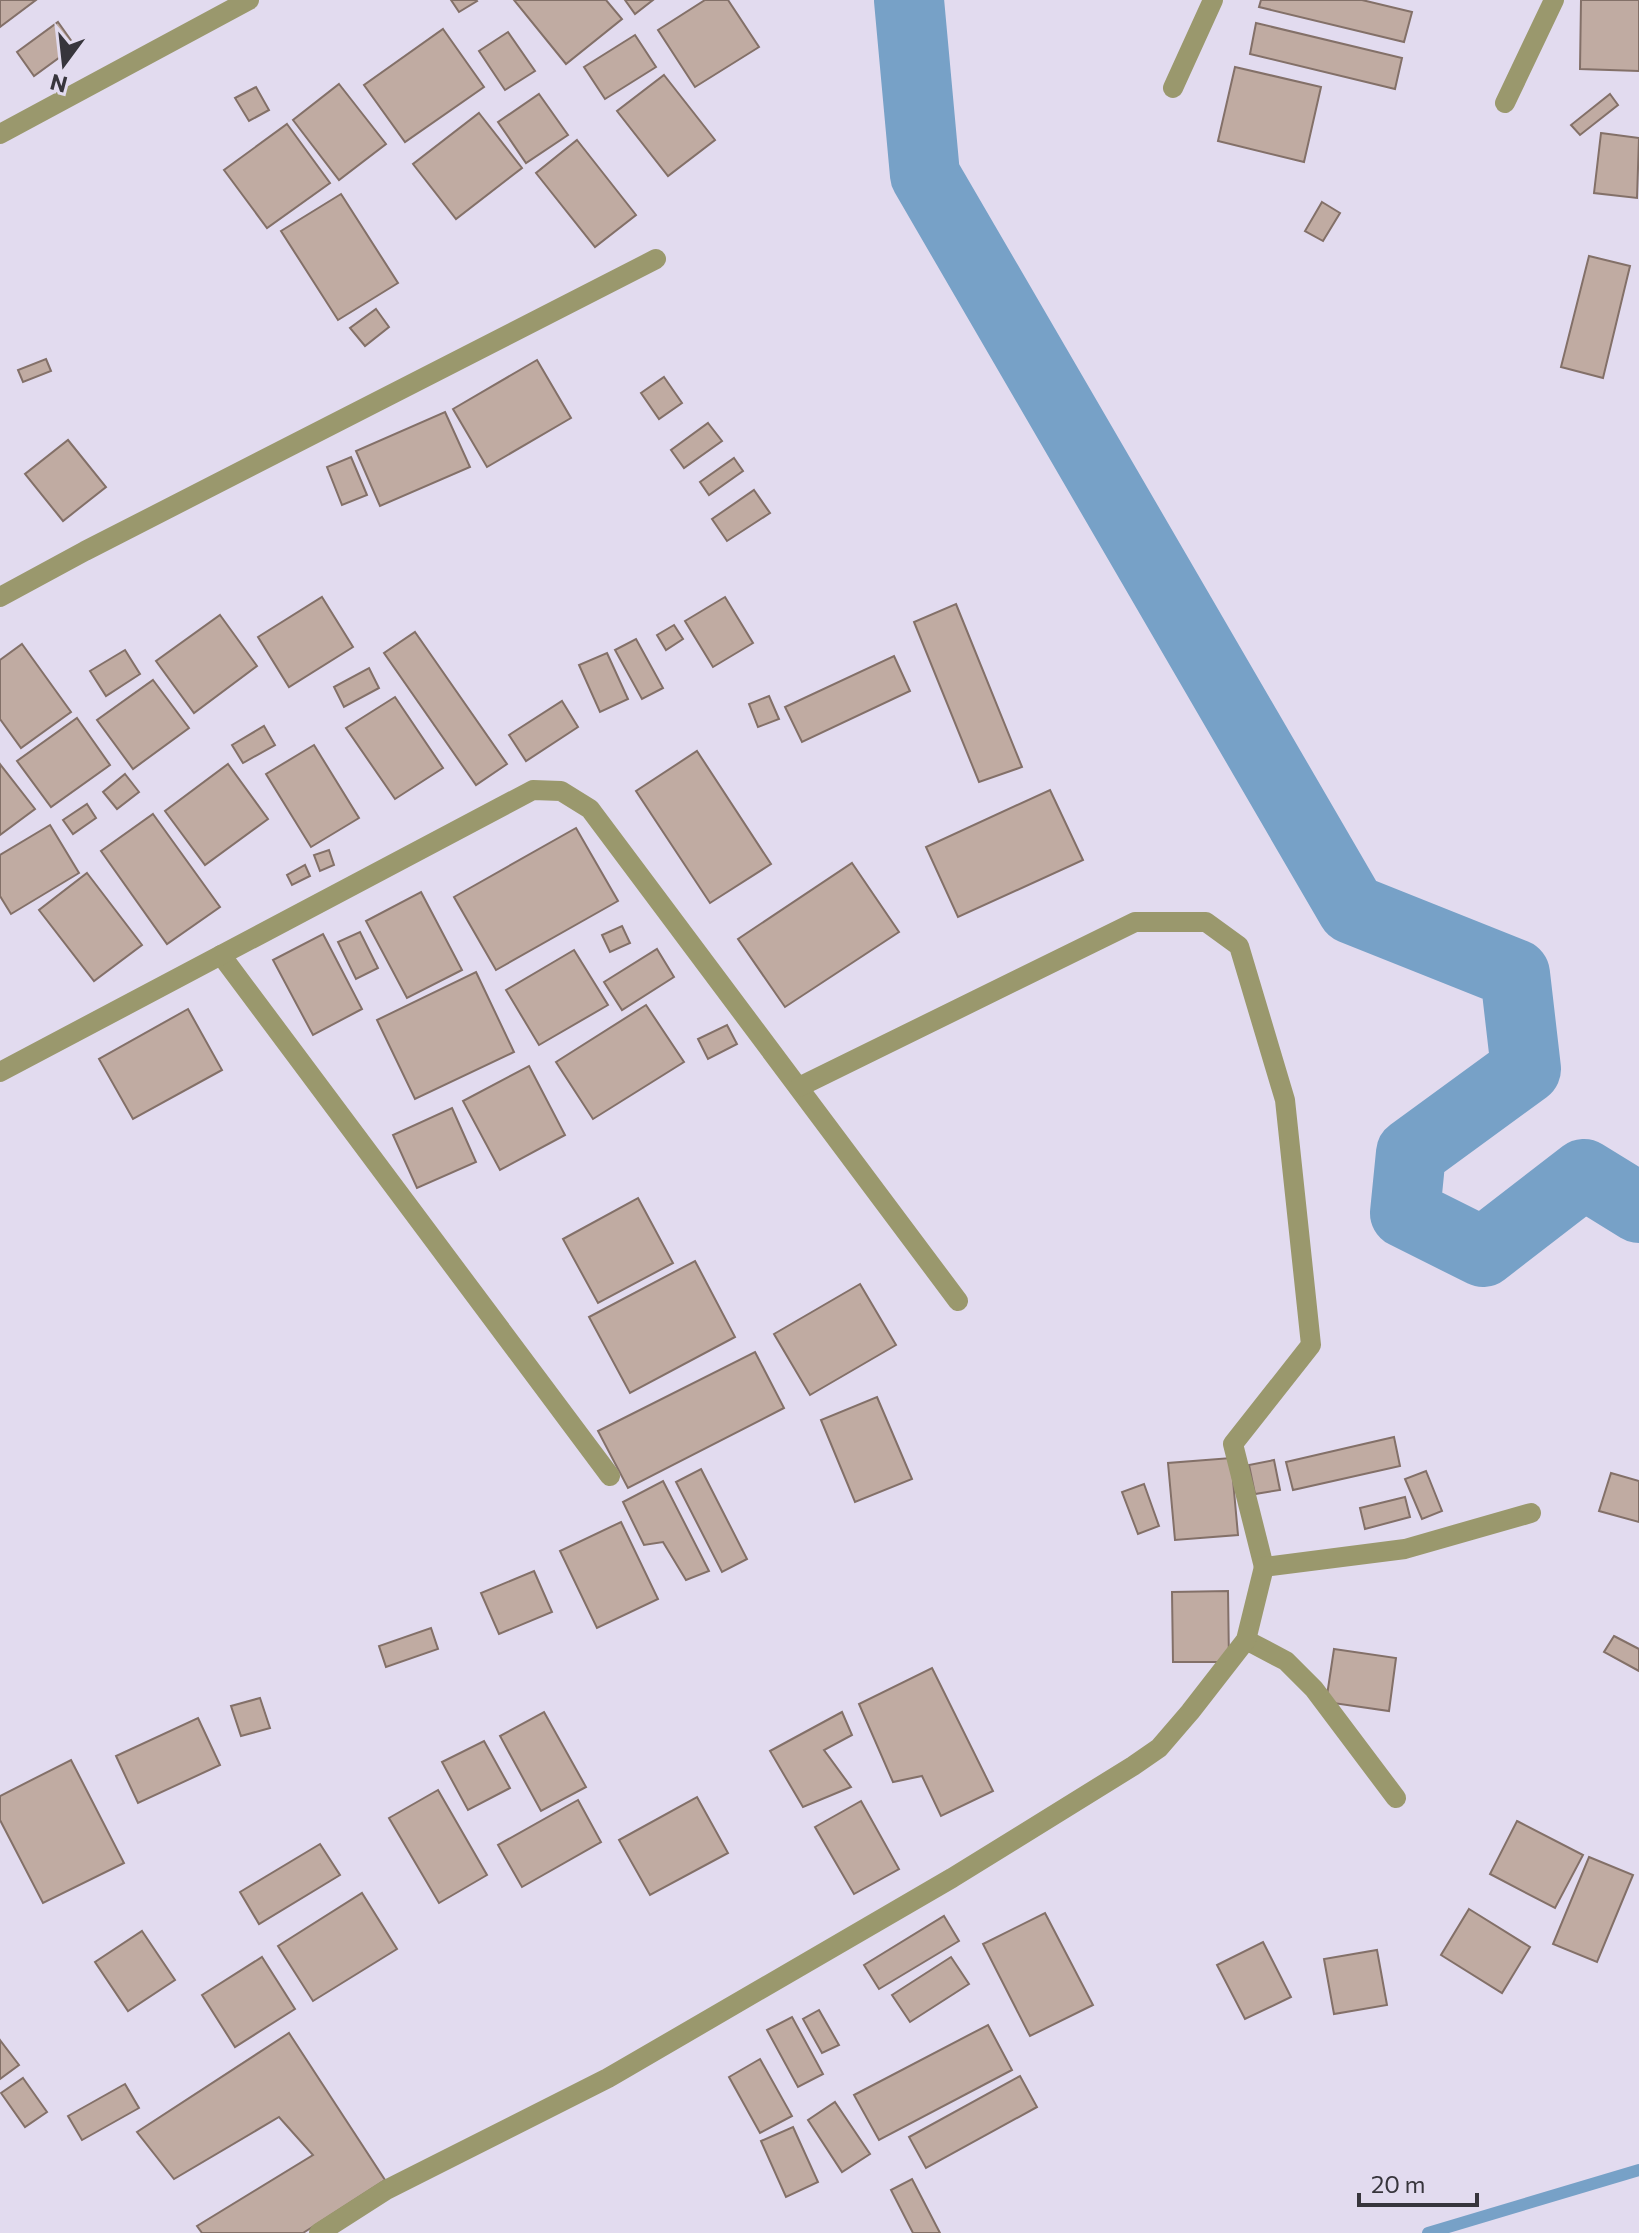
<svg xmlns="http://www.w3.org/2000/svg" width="1639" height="2233" viewBox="0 0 1639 2233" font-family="Commissioner,sans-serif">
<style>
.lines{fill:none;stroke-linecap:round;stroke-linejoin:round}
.stream{stroke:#77a1c7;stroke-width:12}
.river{stroke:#77a1c7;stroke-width:70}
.building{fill:#c0aba2;stroke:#837068;stroke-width:2}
.minor{stroke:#9a986d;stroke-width:20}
</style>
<rect width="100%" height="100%" fill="#e2dbef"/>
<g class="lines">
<path class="stream" d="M 1428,2233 L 1639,2170"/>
<path class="river" d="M 909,0 L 925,175 L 1352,909 L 1515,974 L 1526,1069 L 1411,1153 L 1405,1213 L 1483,1252 L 1584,1174 L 1639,1208"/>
</g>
<g class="building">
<path d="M 0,0 L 36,0 L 0,27 Z"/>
<path d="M 451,0 L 476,0 L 477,1 L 459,12 Z"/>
<path d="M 514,0 L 606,0 L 622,19 L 566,64 Z"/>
<path d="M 625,0 L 653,0 L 635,14 Z"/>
<path d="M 705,0 L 728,0 L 759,47 L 695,87 L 658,30 Z"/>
<path d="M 1261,0 L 1362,0 L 1412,12 L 1404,42 L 1259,7 Z"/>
<path d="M 1581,0 L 1639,0 L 1639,71 L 1580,69 Z"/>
<path d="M 58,22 L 75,46 L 34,76 L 17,52 Z"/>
<path d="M 1256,23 L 1402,58 L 1395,89 L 1250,54 Z"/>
<path d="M 443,29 L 484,87 L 405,142 L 364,85 Z"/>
<path d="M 508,32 L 535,71 L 505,90 L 479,51 Z"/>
<path d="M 635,35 L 656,67 L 605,99 L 584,67 Z"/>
<path d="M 1235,67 L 1321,87 L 1304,162 L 1218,141 Z"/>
<path d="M 664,75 L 715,140 L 668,176 L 617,111 Z"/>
<path d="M 339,84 L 386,144 L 339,180 L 293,120 Z"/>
<path d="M 256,87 L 269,110 L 249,121 L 235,98 Z"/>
<path d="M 539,94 L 568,135 L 526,163 L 498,122 Z"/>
<path d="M 1610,94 L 1618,105 L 1580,135 L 1571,125 Z"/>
<path d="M 479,113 L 522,168 L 456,219 L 413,164 Z"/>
<path d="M 287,124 L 330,183 L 267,228 L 224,170 Z"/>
<path d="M 1601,133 L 1639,138 L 1637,198 L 1594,193 Z"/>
<path d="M 577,140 L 636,215 L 595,247 L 536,173 Z"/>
<path d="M 341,194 L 398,283 L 338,320 L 281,231 Z"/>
<path d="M 1322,202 L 1340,213 L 1323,241 L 1305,231 Z"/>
<path d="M 1589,256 L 1630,266 L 1603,378 L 1561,367 Z"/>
<path d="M 376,309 L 389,327 L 365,346 L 350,328 Z"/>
<path d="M 46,359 L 51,371 L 23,382 L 18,370 Z"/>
<path d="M 537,360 L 571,418 L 487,467 L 453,409 Z"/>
<path d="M 664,377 L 682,403 L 659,419 L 641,393 Z"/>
<path d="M 445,412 L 470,467 L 380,506 L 356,451 Z"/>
<path d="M 708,423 L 722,441 L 684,468 L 671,450 Z"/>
<path d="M 68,440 L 106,487 L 63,521 L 25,474 Z"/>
<path d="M 351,457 L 367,495 L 342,505 L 327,467 Z"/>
<path d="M 734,458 L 743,471 L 709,495 L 700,482 Z"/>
<path d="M 754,490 L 770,513 L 727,541 L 712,519 Z"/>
<path d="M 322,597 L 353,647 L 289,687 L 258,637 Z"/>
<path d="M 725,597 L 753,643 L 713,667 L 685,621 Z"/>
<path d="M 956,604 L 1022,767 L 979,782 L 914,622 Z"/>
<path d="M 220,615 L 257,666 L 194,713 L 156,661 Z"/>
<path d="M 674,625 L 683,639 L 666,650 L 657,635 Z"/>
<path d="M 415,632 L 507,764 L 476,785 L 384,653 Z"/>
<path d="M 636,639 L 663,688 L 642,699 L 615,650 Z"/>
<path d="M 22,644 L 71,712 L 21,748 L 0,719 L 0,660 Z"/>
<path d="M 125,650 L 140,674 L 106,696 L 90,671 Z"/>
<path d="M 607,653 L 628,699 L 600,712 L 579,665 Z"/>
<path d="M 894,656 L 910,691 L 802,742 L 785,707 Z"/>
<path d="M 369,668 L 379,688 L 344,707 L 334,687 Z"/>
<path d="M 153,680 L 189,728 L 133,769 L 97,720 Z"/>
<path d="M 769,696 L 779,719 L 758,727 L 749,704 Z"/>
<path d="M 395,697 L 443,768 L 395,799 L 346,728 Z"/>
<path d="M 562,701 L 578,727 L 526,761 L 509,735 Z"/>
<path d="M 77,718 L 110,765 L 51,807 L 17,761 Z"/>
<path d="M 264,726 L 275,745 L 243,763 L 232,745 Z"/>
<path d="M 314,745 L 359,818 L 311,847 L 266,774 Z"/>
<path d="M 697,751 L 771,864 L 710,903 L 636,791 Z"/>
<path d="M 0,764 L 35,809 L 0,835 Z"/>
<path d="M 228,764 L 268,819 L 205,865 L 165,811 Z"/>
<path d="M 125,774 L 139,792 L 117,809 L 103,792 Z"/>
<path d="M 1050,790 L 1083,860 L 958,917 L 926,847 Z"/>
<path d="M 87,804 L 96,818 L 73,834 L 63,820 Z"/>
<path d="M 153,814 L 220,907 L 167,944 L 101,851 Z"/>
<path d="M 50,825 L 79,873 L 11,914 L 0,896 L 0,855 Z"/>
<path d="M 576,828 L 618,901 L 496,970 L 454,897 Z"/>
<path d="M 329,850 L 334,865 L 320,871 L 314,855 Z"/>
<path d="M 852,863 L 899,932 L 785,1007 L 738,939 Z"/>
<path d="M 305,865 L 310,876 L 292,885 L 287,875 Z"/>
<path d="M 87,873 L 142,945 L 94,981 L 39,910 Z"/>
<path d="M 421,892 L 462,970 L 407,998 L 366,921 Z"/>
<path d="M 622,926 L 630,943 L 610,952 L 602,935 Z"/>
<path d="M 360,932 L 378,968 L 356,979 L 338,942 Z"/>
<path d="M 323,934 L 362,1009 L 313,1035 L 273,960 Z"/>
<path d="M 657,949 L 674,977 L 622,1010 L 604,982 Z"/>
<path d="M 574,950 L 608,1005 L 539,1045 L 506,990 Z"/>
<path d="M 476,972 L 514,1052 L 415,1099 L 377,1020 Z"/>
<path d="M 646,1005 L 684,1062 L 593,1119 L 556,1062 Z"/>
<path d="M 188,1009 L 222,1070 L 133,1119 L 99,1059 Z"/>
<path d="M 727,1025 L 737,1044 L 708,1059 L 698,1039 Z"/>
<path d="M 529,1066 L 565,1135 L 500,1170 L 463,1101 Z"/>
<path d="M 452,1108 L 476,1162 L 417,1188 L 393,1135 Z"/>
<path d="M 638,1198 L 673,1263 L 598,1303 L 563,1239 Z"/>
<path d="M 695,1261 L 735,1337 L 630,1393 L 589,1317 Z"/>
<path d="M 860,1284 L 896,1345 L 810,1395 L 774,1334 Z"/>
<path d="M 755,1352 L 784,1408 L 628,1488 L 598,1431 Z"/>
<path d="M 877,1397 L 912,1479 L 855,1502 L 821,1420 Z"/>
<path d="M 1394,1437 L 1400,1466 L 1293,1490 L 1286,1462 Z"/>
<path d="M 1231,1458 L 1238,1535 L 1175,1540 L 1168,1463 Z"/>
<path d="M 1274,1460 L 1280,1490 L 1255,1494 L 1249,1465 Z"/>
<path d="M 701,1469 L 747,1559 L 722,1572 L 676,1482 Z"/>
<path d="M 1426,1471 L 1442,1511 L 1422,1519 L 1405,1479 Z"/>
<path d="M 1611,1473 L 1639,1481 L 1639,1522 L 1599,1511 Z"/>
<path d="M 663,1481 L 709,1571 L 686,1580 L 663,1542 L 644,1545 L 623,1502 Z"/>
<path d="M 1144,1484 L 1159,1526 L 1138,1534 L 1122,1492 Z"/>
<path d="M 1405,1497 L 1410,1517 L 1365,1529 L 1360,1508 Z"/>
<path d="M 621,1522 L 658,1599 L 597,1628 L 560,1551 Z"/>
<path d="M 534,1571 L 552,1612 L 499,1634 L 481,1593 Z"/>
<path d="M 1228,1591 L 1229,1662 L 1173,1662 L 1172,1592 Z"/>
<path d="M 431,1628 L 438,1649 L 386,1667 L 379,1646 Z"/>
<path d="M 1614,1636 L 1639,1649 L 1639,1671 L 1604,1652 Z"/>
<path d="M 1334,1649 L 1396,1658 L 1389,1711 L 1326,1702 Z"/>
<path d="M 932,1668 L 993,1791 L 941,1816 L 922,1776 L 893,1782 L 859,1704 Z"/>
<path d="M 260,1698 L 270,1728 L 241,1736 L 231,1706 Z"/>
<path d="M 544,1712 L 586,1787 L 541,1811 L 500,1736 Z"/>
<path d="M 842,1712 L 852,1735 L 824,1750 L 851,1787 L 803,1807 L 770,1751 Z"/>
<path d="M 198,1718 L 220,1765 L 138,1803 L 116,1756 Z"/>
<path d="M 484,1741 L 510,1788 L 468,1810 L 442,1762 Z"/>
<path d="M 71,1760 L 124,1863 L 43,1903 L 0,1820 L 0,1796 Z"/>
<path d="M 438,1790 L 487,1875 L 439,1903 L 389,1818 Z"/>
<path d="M 697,1797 L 728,1853 L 650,1895 L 619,1840 Z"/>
<path d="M 578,1800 L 601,1842 L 522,1887 L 498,1845 Z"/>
<path d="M 861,1801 L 899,1869 L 854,1894 L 815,1827 Z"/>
<path d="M 1517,1821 L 1583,1855 L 1555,1908 L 1490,1874 Z"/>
<path d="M 320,1844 L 340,1875 L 259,1924 L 240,1892 Z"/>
<path d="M 1589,1857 L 1633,1875 L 1597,1962 L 1553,1944 Z"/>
<path d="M 362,1893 L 397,1949 L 313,2001 L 278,1946 Z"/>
<path d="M 1469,1909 L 1530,1947 L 1502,1993 L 1441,1955 Z"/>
<path d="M 1045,1913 L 1093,2005 L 1030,2036 L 983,1944 Z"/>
<path d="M 944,1916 L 959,1941 L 879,1989 L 864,1965 Z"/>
<path d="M 142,1931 L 175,1980 L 128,2011 L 95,1962 Z"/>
<path d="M 1263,1942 L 1291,1997 L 1245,2019 L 1217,1965 Z"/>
<path d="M 1377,1950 L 1387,2005 L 1334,2014 L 1324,1959 Z"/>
<path d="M 262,1957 L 295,2009 L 235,2047 L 202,1995 Z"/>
<path d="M 951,1957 L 969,1984 L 910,2022 L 892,1995 Z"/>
<path d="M 819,2010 L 839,2045 L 822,2053 L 803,2019 Z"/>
<path d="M 792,2017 L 823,2074 L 798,2087 L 767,2030 Z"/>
<path d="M 988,2025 L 1012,2070 L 879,2140 L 854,2095 Z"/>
<path d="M 289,2033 L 385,2180 L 303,2233 L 202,2233 L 197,2226 L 313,2155 L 279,2117 L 174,2179 L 137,2132 Z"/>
<path d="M 0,2040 L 19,2065 L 0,2079 Z"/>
<path d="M 760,2059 L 792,2116 L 760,2133 L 729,2077 Z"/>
<path d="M 1020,2076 L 1037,2107 L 926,2168 L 909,2137 Z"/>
<path d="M 23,2078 L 47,2112 L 25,2127 L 1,2093 Z"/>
<path d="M 125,2084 L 139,2108 L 82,2140 L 68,2116 Z"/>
<path d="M 835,2102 L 870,2154 L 842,2172 L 808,2120 Z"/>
<path d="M 793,2127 L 818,2182 L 786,2197 L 761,2141 Z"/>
<path d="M 912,2179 L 940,2233 L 913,2233 L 891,2190 Z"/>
</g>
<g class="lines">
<g class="minor">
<path d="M 1173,88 L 1213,0"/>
<path d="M 1505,103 L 1554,0"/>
<path d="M 0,134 L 249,0"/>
<path d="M 0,597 L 85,551 L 656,259"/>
<path d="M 221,955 L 610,1476"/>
<path d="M 0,1072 L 533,790 L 561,791 L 590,809 L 958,1301"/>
<path d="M 799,1087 L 1135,922 L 1206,922 L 1239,946 L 1285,1100 L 1311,1345 L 1233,1444 L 1264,1567"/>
<path d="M 1246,1640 L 1286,1661 L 1314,1689 L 1396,1798"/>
<path d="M 319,2233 L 386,2190 L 608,2078 L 952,1878 L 1133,1766 L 1159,1748 L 1190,1712 L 1246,1640 L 1264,1567 L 1405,1549 L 1531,1513"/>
</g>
</g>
<g transform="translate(64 64) rotate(195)" stroke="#e2dbef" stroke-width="6" paint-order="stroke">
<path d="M0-6L14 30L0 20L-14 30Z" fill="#37353c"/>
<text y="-12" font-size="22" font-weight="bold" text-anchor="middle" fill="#37353c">N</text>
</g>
<path d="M1359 2193v12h118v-12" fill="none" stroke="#37353c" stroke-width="4"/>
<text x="1371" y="2193" font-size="24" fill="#37353c" stroke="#e2dbef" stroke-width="6" paint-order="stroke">20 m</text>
</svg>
